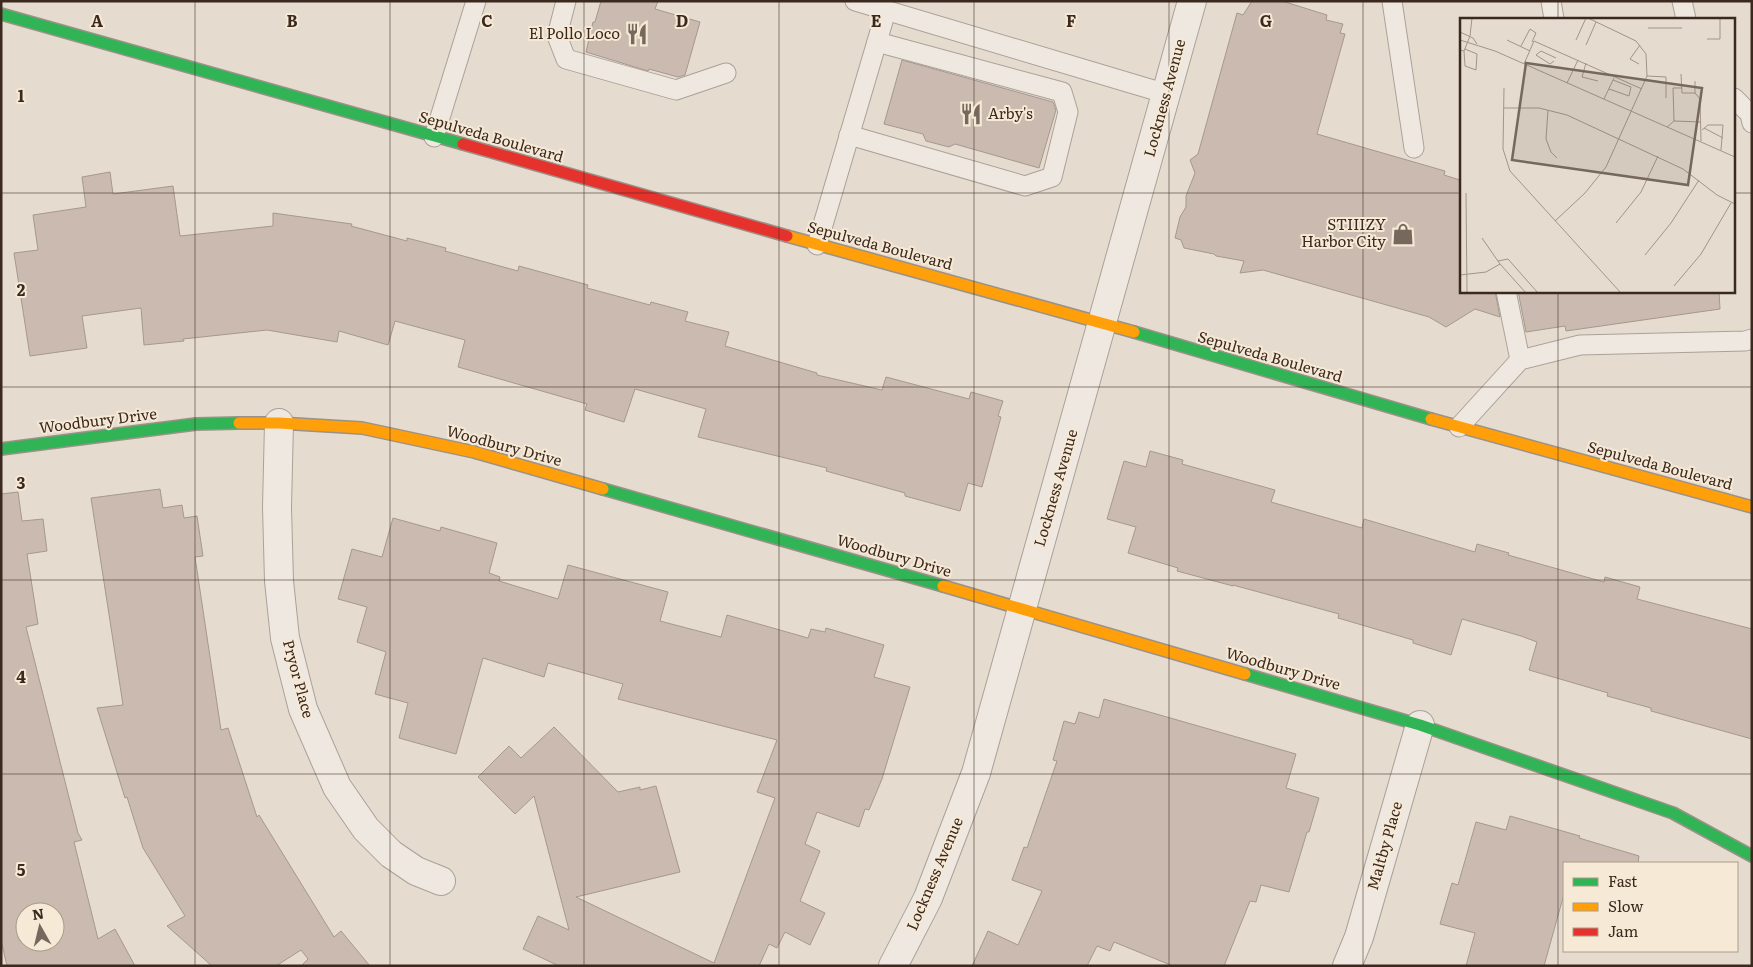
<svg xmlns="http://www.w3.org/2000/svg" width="1753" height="967" viewBox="0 0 1753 967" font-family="Literata,serif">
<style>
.building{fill:#cabaaf;stroke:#a6988e;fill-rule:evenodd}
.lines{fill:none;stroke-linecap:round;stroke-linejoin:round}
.lane-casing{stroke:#aba197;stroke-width:21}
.street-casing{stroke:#aba197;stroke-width:30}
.fast-casing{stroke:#9b9188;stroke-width:14}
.slow-casing{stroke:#9b9188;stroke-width:14}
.jam-casing{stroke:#9b9188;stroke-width:14}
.lane{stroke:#eee8e1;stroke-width:19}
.street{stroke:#eee8e1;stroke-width:28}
.fast{stroke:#30b455;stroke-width:11}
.slow{stroke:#ff9f0a;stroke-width:11}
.jam{stroke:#e5322d;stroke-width:11}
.grid{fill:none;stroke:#3b291f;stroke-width:1;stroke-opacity:0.55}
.labels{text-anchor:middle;stroke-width:4;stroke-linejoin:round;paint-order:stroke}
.poi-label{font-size:15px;fill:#3b291f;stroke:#f6e9d5;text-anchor:end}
.street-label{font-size:15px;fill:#3b291f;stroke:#f6e9d5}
.inset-road{fill:none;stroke:#a19489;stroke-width:1}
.view{fill:#76685d;fill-opacity:0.15;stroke:#76685d;stroke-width:2.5}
.inset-edge{fill:none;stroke:#3b291f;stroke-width:2.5}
.grid-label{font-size:16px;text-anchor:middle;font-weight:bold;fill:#3b291f;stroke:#f6e9d5;stroke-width:4;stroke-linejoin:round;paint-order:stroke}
</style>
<rect width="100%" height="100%" fill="#e5dccf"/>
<g class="building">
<path d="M 601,1 L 658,1 L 655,9 L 700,22 L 685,75 L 678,77 L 649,69 L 648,71 L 586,52 L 593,22 L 595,22 Z"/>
<path d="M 1252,1 L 1282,1 L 1327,15 L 1326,20 L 1343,24 L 1340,33 L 1345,34 L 1317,134 L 1445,171 L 1444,175 L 1460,180 L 1462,196 L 1462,291 L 1495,291 L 1500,317 L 1475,309 L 1446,327 L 1429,317 L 1263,270 L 1240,273 L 1244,261 L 1216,256 L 1214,254 L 1184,248 L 1181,240 L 1175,238 L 1180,217 L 1186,207 L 1186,196 L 1195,173 L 1190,160 L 1198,154 L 1237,13 L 1243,15 Z"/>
<path d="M 902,60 L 1053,102 L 1056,110 L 1039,168 L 955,144 L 949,147 L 926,141 L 923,134 L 884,124 Z"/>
<path d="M 110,172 L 113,194 L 173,186 L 180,236 L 273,226 L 273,213 L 352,224 L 351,226 L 407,241 L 407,238 L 446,248 L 445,251 L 518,271 L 519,266 L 588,285 L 587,288 L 650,305 L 651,302 L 688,312 L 685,321 L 729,332 L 725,346 L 817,373 L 817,375 L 882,390 L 886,377 L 969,399 L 971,392 L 1003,401 L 998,416 L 1001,417 L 982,487 L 968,483 L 960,511 L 905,496 L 905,493 L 826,471 L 827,468 L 698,437 L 706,409 L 635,389 L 624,422 L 585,410 L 587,404 L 458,367 L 465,340 L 395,321 L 388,345 L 339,331 L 337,342 L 267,330 L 183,339 L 184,341 L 144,345 L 141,308 L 82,316 L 87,348 L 30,356 L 14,253 L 38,250 L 33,215 L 86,207 L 82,177 Z"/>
<path d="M 1518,291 L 1719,291 L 1720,309 L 1566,331 L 1565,326 L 1526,332 Z"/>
<path d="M 1150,451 L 1183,460 L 1182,464 L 1275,490 L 1271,502 L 1362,528 L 1364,519 L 1475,552 L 1477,544 L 1509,553 L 1508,555 L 1604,582 L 1605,577 L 1640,587 L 1637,599 L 1752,629 L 1752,739 L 1651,711 L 1651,708 L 1607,696 L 1608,693 L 1529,670 L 1537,642 L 1521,636 L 1462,619 L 1451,655 L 1413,643 L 1413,640 L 1338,618 L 1339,614 L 1233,585 L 1233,586 L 1177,571 L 1178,568 L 1128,553 L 1136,527 L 1107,519 L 1124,461 L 1146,467 Z"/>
<path d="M 160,489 L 163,508 L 182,505 L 184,518 L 197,516 L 203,556 L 195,557 L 221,730 L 228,728 L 257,817 L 259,815 L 334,937 L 341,931 L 370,966 L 301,966 L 308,959 L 301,950 L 276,966 L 212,966 L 167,926 L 185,916 L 143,848 L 127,797 L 125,798 L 97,708 L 123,705 L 91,498 Z"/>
<path d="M 18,492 L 22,521 L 43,519 L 47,551 L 27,554 L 38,624 L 26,627 L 78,833 L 82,840 L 74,842 L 98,939 L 115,929 L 135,966 L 7,966 L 1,940 L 1,494 ZM 25,912 L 55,912 L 55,942 L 25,942 Z"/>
<path d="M 393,518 L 440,531 L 441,527 L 497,543 L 489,573 L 500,577 L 499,581 L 558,599 L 568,565 L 668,592 L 660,621 L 721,637 L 727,615 L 808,638 L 811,629 L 825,632 L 826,628 L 884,645 L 874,677 L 910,687 L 882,779 L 869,810 L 865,809 L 859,827 L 817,812 L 805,844 L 820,851 L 800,901 L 825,913 L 810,945 L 785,932 L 777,948 L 769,944 L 759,966 L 559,966 L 523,949 L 538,916 L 569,930 L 534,796 L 515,814 L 478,777 L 509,746 L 521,758 L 554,727 L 618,792 L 640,787 L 640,790 L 656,786 L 680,872 L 576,897 L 714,963 L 775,798 L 757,792 L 777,740 L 618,699 L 623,684 L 548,663 L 544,677 L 483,658 L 456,754 L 399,738 L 408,703 L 375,694 L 386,652 L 357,642 L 367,607 L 338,599 L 352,549 L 382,557 Z"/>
<path d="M 1104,699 L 1296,754 L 1286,788 L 1319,798 L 1309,832 L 1307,832 L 1289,892 L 1261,885 L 1256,902 L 1250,901 L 1224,966 L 1173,966 L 1114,942 L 1110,951 L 1097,946 L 1087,966 L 972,966 L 988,931 L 1018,945 L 1042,891 L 1012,880 L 1024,847 L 1027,848 L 1057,761 L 1053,760 L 1064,721 L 1075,724 L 1079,712 L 1099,718 Z"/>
<path d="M 1510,816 L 1580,836 L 1579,838 L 1639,856 L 1638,863 L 1564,863 L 1564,894 L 1544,966 L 1466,966 L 1475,933 L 1440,924 L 1452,883 L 1458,885 L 1476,822 L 1506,830 Z"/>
</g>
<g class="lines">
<g class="lane-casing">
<g id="lane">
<path d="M 566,1 L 557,36 L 566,59 L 676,90 L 726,73"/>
<path d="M 855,1 L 1167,94"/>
<path d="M 1392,1 L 1414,148"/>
<path d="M 1551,1 L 1554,19"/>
<path d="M 1682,1 L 1686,19"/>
<path d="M 1734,98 L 1750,114 L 1752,123"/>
<path d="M 849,135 L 1025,186 L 1052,177 L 1068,112 L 1062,92 L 877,42"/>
<path d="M 434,137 L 476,1"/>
<path d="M 817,245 L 886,11"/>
<path d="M 1506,291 L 1520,360"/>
<path d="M 1459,427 L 1520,360 L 1580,345 L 1745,341 L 1752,339"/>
</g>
</g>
<g class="street-casing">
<g id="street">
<path d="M 279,423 L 277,507 L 279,581 L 285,638 L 303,709 L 337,787 L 366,829 L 391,854 L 416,871 L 441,881"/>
<path d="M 893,966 L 928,898 L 976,773 L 1192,1"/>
<path d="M 1347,966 L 1359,937 L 1420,725"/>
</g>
</g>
<g class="fast-casing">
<g id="fast">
<path d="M 1,14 L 463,144"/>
<path d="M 1134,332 L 1431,419"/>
<path d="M 1,449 L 196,424 L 239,423"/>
<path d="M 603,489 L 943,586"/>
<path d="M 1245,674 L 1420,725 L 1673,813 L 1752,856"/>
</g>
</g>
<g class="slow-casing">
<g id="slow">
<path d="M 787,236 L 1134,332"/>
<path d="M 1431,419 L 1752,507"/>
<path d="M 239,423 L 279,423 L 362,428 L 474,452 L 603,489"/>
<path d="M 943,586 L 1245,674"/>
</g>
</g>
<g class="jam-casing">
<path id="jam" d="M 463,144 L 787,236"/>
</g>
<use href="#lane" class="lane"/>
<use href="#street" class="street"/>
<use href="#fast" class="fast"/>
<use href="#slow" class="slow"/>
<use href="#jam" class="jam"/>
</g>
<path class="grid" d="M 195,1 L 195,966M 390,1 L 390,966M 584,1 L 584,966M 779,1 L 779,966M 974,1 L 974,966M 1169,1 L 1169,966M 1363,1 L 1363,966M 1558,1 L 1558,19M 1,193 L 1462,193M 1734,193 L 1752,193M 1558,291 L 1558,966M 1,387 L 1752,387M 1,580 L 1752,580M 1,774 L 1752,774"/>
<defs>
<g id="restaurant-bare" transform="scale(1.725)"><path d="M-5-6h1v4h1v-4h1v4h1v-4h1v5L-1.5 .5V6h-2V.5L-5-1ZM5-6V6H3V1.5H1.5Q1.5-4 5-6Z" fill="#76685d" stroke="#f6e9d5" stroke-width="2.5" paint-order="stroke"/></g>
<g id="shop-bare" transform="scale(1.725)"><path d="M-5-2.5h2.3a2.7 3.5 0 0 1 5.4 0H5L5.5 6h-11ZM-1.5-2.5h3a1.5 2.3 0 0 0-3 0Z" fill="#76685d" stroke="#f6e9d5" stroke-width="2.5" paint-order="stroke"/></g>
</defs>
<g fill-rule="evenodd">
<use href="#restaurant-bare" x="637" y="34"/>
<use href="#restaurant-bare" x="971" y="114"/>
<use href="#shop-bare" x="1403" y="234"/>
</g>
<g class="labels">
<g class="poi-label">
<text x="620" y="39">El Pollo Loco</text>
<text x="988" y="119" text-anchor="start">Arby's</text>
<text x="1386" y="230">STIIIZY<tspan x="1386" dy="17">Harbor City</tspan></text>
</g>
<g class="street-label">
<text transform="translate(1165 98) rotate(-75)" y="5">Lockness Avenue</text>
<text transform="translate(491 137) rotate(16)" y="5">Sepulveda Boulevard</text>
<text transform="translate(880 246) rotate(15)" y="5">Sepulveda Boulevard</text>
<text transform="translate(1270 357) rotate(16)" y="5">Sepulveda Boulevard</text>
<text transform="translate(98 421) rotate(-7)" y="5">Woodbury Drive</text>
<text transform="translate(504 446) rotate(15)" y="5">Woodbury Drive</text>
<text transform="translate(1660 466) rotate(15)" y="5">Sepulveda Boulevard</text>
<text transform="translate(1056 488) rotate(-74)" y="5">Lockness Avenue</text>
<text transform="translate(894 556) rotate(16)" y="5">Woodbury Drive</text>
<text transform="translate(1283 669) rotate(16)" y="5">Woodbury Drive</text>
<text transform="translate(298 679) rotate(75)" y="5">Pryor Place</text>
<text transform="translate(1385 846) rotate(-74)" y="5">Maltby Place</text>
<text transform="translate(935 874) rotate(-67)" y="5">Lockness Avenue</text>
</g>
</g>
<g transform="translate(1460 18)">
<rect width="275" height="275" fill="#e5dccf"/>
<path class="inset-road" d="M 275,0 L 275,41M 188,10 L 222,10M 0,14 L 13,20 L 17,26M 247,21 L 260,21 L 260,0M 0,22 L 35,33 L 275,139M 47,22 L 70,33M 116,22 L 126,0M 126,27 L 136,4M 61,28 L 70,11 L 76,15 L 72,24M 0,32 L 4,33 L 10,18 L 12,0M 4,33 L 5,48 L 16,52 L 17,36 L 5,31M 94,43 L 90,46 L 76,37 L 81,33 L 96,40M 126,45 L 122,59 L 138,63M 64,46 L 74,23 L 182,71M 179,46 L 170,41 L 180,27M 221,56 L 222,75 L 235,75M 187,58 L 206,59 L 206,80M 235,63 L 235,75 L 240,81 L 241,123M 107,65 L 118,42M 44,70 L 43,131 L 50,153 L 161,275M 149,71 L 169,78 L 171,69 L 153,62M 144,81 L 154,60M 44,90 L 79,90 L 107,97 L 223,151 L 257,177 L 275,186M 88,92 L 86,121 L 91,134 L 97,140M 214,103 L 213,70 L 222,70M 207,109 L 214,103 L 241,104M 244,110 L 263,120M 242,112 L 248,107 L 263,107 L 261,132M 6,175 L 7,275M 95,203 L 125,175 L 146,149 L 187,58 L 186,36 L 176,23 L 128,0M 156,205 L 181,174 L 198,138M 22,220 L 40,246 L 66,275M 185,237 L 211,205 L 239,162M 38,243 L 48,241 L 78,275M 0,257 L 26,254 L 40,246M 214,268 L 241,236 L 271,185"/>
<path class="view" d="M 66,45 L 242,70 L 228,167 L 52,142 Z"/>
<rect width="275" height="275" class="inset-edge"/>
</g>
<g class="grid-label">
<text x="97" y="27">A</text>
<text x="292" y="27">B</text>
<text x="487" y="27">C</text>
<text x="682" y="27">D</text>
<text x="876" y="27">E</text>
<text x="1071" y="27">F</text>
<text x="1266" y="27">G</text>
<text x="21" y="102">1</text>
<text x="21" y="296">2</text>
<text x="21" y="489">3</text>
<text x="21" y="683">4</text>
<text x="21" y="876">5</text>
</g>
<rect width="1753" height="967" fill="none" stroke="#3b291f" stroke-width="5"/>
<rect x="1563" y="862" width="175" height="90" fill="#f6e9d5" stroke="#ab9c8c"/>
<rect x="1573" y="878" width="25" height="8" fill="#30b455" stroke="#ab9c8c"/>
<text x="1608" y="887" font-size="15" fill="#3b291f">Fast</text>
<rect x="1573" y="903" width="25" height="8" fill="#ff9f0a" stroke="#ab9c8c"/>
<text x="1608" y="912" font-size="15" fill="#3b291f">Slow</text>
<rect x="1573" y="928" width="25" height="8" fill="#e5322d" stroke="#ab9c8c"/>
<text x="1608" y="937" font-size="15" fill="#3b291f">Jam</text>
<g transform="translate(40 927) rotate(352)"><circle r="24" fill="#f6e9d5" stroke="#ab9c8c"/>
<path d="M0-4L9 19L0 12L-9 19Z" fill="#76685d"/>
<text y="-8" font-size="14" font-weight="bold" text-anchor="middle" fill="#3b291f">N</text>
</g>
</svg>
